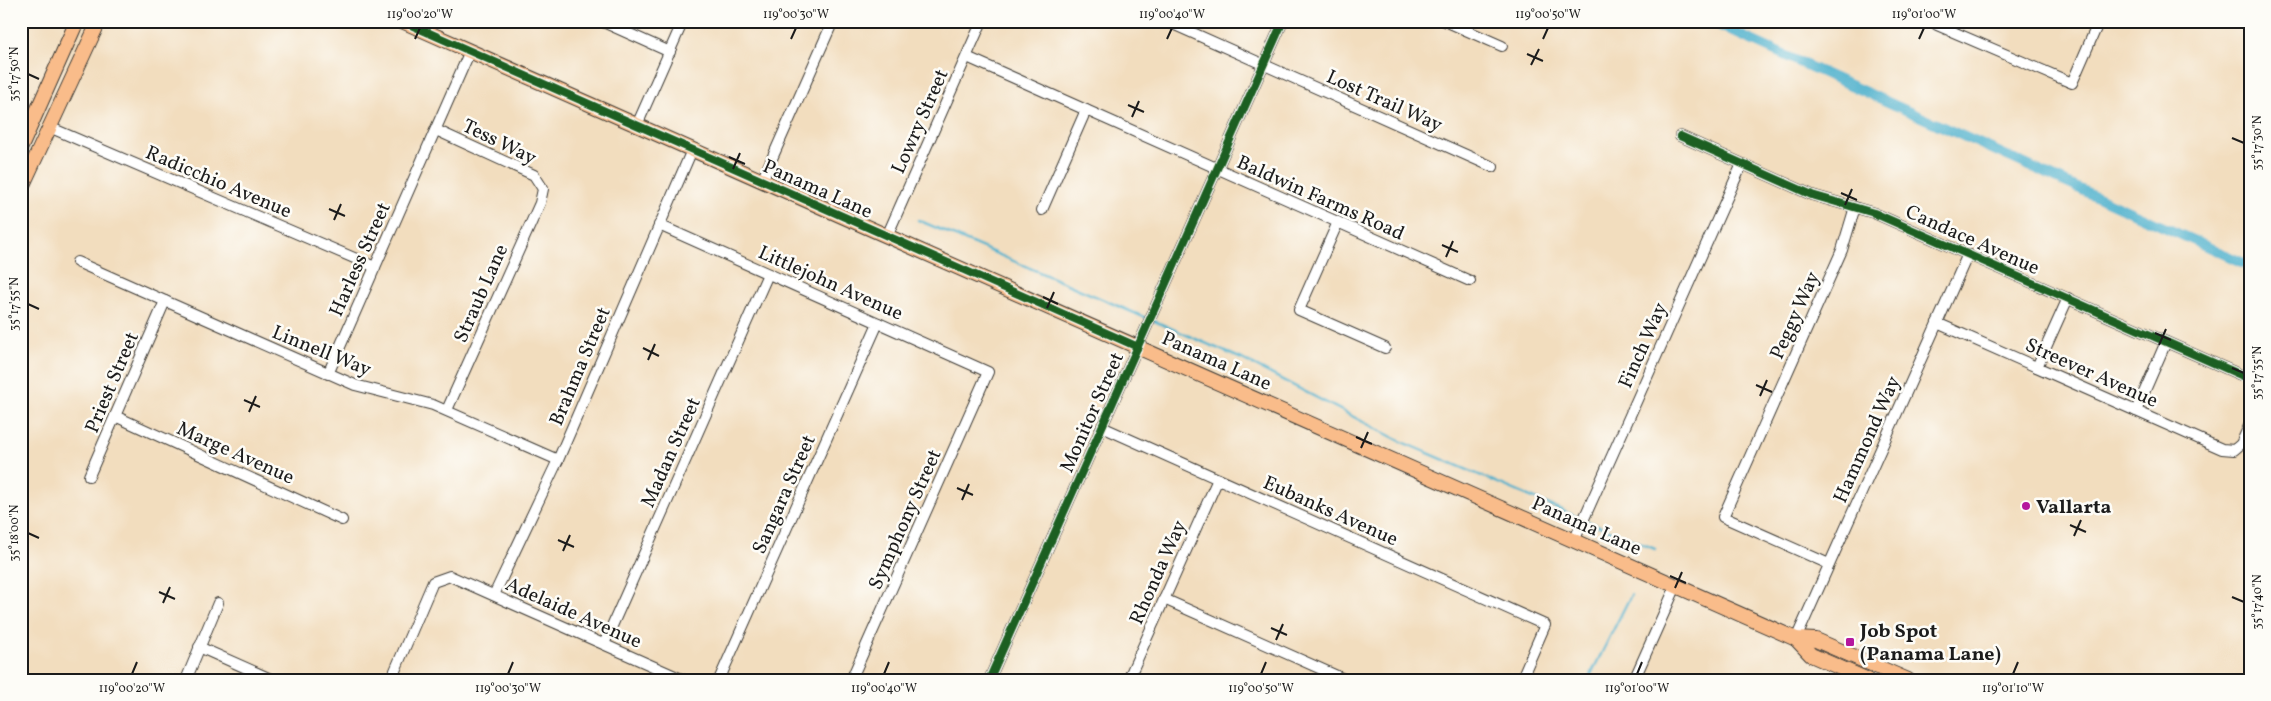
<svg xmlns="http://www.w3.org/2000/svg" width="2271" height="701" viewBox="0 0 2271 701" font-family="Vollkorn,serif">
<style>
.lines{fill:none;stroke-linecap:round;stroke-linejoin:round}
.stream{stroke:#4db0cc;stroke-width:2.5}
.canal{stroke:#4db0cc;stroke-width:10}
.minor-casing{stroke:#3c3934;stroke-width:12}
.major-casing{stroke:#3c3934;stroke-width:16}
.minor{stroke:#fff;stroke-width:10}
.major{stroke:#f9bc8a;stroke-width:14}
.cycleway-casing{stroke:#fdfcf7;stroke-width:11}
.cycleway{stroke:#1b5e20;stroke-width:8}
.ticks{fill:none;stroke:#1c1c1c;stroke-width:2}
.poi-dot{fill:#b5179e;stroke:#fdfcf7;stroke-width:2}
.labels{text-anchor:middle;stroke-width:5;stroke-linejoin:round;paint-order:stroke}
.street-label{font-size:20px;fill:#1c1c1c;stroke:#fdfcf7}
.poi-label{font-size:20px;font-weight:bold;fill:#1c1c1c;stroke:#fdfcf7;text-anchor:start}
.neatline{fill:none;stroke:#1c1c1c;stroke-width:2}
.ticks-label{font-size:12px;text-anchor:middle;fill:#1c1c1c}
</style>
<rect width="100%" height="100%" fill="#fdfcf7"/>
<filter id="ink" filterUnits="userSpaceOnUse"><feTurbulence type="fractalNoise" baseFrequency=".02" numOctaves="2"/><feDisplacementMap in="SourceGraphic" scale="10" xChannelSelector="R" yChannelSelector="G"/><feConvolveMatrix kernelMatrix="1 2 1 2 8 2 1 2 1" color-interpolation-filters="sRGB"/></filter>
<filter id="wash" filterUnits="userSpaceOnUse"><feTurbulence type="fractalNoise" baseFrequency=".0096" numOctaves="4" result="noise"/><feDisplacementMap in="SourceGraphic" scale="20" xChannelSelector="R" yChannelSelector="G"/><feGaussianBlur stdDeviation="1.12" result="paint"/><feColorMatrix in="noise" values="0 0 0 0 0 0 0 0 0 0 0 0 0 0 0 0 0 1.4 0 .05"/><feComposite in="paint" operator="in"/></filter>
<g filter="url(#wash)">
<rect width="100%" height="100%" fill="#f2ddbe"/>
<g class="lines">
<g class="stream">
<path d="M 918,220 L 1146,318"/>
<path d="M 1152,320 L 1242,359 L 1400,441 L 1582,519"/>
<path d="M 1587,521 L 1655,549"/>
<path d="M 1588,680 L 1631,595"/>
</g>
<path class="canal" d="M 1709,21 L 2250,266"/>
</g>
</g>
<g filter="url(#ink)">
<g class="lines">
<g class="minor-casing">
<g id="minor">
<path d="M 601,21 L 670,52"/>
<path d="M 1166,21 L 1493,167"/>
<path d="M 1445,21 L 1502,46"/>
<path d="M 1939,21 L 1937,25 L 2072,83 L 2099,21"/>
<path d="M 967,57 L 1470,281"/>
<path d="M 637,125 L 683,21"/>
<path d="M 49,127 L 375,267"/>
<path d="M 436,130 L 534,175 L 543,189 L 540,203 L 447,410"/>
<path d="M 1680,136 L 1812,195 L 1874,213 L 2250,379"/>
<path d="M 762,181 L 833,21"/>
<path d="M 1042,210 L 1086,110"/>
<path d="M 1338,222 L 1299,310 L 1385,348"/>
<path d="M 659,225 L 988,372 L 851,680"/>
<path d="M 887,236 L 982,21"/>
<path d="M 77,262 L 355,385 L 433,405 L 558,460"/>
<path d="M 1937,323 L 2222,449 L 2234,450 L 2241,444 L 2250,424"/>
<path d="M 2037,367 L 2068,298"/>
<path d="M 328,374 L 470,51"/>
<path d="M 2136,411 L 2166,342"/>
<path d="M 115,416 L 342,520"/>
<path d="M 1102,427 L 1545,625 L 1521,680"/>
<path d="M 89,476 L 165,301"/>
<path d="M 1574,541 L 1742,164"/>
<path d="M 1829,564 L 1723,517 L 1842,250 L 1855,207"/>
<path d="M 494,595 L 558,460 L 692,150"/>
<path d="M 1164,599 L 1346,680"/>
<path d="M 1796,639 L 1968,254"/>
<path d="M 604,644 L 768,274"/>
<path d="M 199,647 L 273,680"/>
<path d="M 186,680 L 218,603"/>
<path d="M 391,680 L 433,582 L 450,576 L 684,680"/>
<path d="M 719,680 L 878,323"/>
<path d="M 989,680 L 1283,21"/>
<path d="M 1128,680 L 1218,479"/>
<path d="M 1634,680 L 1676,586"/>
</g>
</g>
<g class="major-casing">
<g id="major">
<path d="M 402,21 L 1796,639 L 1816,640 L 1908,680"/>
<path d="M 21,147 L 77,21"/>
<path d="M 21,189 L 99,21"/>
<path d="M 1796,639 L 1811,655 L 1868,680"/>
</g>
</g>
<use href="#minor" class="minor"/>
<use href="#major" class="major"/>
<g class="cycleway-casing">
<g id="cycleway">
<path d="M 402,21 L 1138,347"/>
<path d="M 1680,136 L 1812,195 L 1874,213 L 2250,379"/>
<path d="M 989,680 L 1283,21"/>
</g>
</g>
<use href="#cycleway" class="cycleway"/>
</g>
</g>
<path class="ticks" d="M 415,39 L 420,28M 791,39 L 796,28M 1167,39 L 1172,28M 1543,39 L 1548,28M 1919,39 L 1924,28M 1527,54 L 1543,61M 1531,65 L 1539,49M 28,74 L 39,79M 1128,105 L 1144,112M 1132,117 L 1139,101M 2232,138 L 2244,143M 729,157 L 745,164M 733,169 L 740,153M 1841,193 L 1857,200M 1845,205 L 1852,189M 329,209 L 345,216M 334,220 L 341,204M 1442,245 L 1458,252M 1446,257 L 1453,241M 1043,297 L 1058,304M 28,304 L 39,309M 1047,308 L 1054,292M 2155,333 L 2171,340M 2159,345 L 2166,329M 643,348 L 659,356M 648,360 L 655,344M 2232,368 L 2244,373M 1756,385 L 1772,392M 1760,396 L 1767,380M 244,400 L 260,407M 249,412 L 256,396M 1356,437 L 1372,444M 1361,448 L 1368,432M 957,488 L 973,495M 962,500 L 969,484M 2070,525 L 2086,532M 28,533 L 39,538M 2074,536 L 2081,520M 558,540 L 574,547M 563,551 L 570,535M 1670,576 L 1686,583M 1675,588 L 1682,572M 159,592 L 175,599M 2232,597 L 2244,602M 163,603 L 170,587M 1271,628 L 1287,635M 1276,640 L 1283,624M 132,674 L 137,662M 508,674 L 513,662M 884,674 L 889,662M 1261,674 L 1266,662M 1637,674 L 1642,662M 2013,674 L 2018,662"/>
<g class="poi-dot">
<circle cx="2026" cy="506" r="5"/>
<rect x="1845" y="637" width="10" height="10" rx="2.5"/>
</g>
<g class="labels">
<g class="street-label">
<text transform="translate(1385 100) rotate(24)" y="7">Lost Trail Way</text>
<text transform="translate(919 121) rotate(-66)" y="7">Lowry Street</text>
<text transform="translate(500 141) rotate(26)" y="7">Tess Way</text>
<text transform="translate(219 181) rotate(23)" y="7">Radicchio Avenue</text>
<text transform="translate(818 188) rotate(24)" y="7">Panama Lane</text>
<text transform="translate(1321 197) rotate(24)" y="7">Baldwin Farms Road</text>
<text transform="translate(1973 239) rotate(24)" y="7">Candace Avenue</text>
<text transform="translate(359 259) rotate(-66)" y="7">Harless Street</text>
<text transform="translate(831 282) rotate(24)" y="7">Littlejohn Avenue</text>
<text transform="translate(480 293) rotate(-66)" y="7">Straub Lane</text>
<text transform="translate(1794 315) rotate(-66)" y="7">Peggy Way</text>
<text transform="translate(1642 345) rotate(-66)" y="7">Finch Way</text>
<text transform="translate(322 350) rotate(22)" y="7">Linnell Way</text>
<text transform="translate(1217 360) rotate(24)" y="7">Panama Lane</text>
<text transform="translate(579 366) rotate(-67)" y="7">Brahma Street</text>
<text transform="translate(2092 372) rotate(24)" y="7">Streever Avenue</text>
<text transform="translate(111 382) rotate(-67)" y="7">Priest Street</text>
<text transform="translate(1091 412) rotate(-66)" y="7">Monitor Street</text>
<text transform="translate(1866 439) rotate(-66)" y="7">Hammond Way</text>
<text transform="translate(236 452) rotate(24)" y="7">Marge Avenue</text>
<text transform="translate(670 452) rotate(-66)" y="7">Madan Street</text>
<text transform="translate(783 494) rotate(-66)" y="7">Sangara Street</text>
<text transform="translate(1331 510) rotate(24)" y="7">Eubanks Avenue</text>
<text transform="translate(904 519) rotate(-66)" y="7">Symphony Street</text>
<text transform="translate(1587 525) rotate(24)" y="7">Panama Lane</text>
<text transform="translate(1157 572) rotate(-66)" y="7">Rhonda Way</text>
<text transform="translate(574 612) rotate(24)" y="7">Adelaide Avenue</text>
</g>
<g class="poi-label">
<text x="2036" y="513">Vallarta</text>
<text x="1860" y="637">Job Spot<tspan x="1860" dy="23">(Panama Lane)</tspan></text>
</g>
</g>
<rect width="2271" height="701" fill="none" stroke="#fdfcf7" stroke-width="55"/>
<rect x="28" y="28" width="2216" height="646" class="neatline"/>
<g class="ticks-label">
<text x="420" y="18">119°00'20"W</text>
<text x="796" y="18">119°00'30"W</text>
<text x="1172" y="18">119°00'40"W</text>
<text x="1548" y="18">119°00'50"W</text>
<text x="1924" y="18">119°01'00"W</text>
<text transform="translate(14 74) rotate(-90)" y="4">35°17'50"N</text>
<text transform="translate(2257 143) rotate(-90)" y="4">35°17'30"N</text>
<text transform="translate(14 304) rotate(-90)" y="4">35°17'55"N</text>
<text transform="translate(2257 373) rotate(-90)" y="4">35°17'35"N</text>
<text transform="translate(14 533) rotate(-90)" y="4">35°18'00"N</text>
<text transform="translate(2257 602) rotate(-90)" y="4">35°17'40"N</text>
<text x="132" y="692">119°00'20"W</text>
<text x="508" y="692">119°00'30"W</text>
<text x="884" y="692">119°00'40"W</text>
<text x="1261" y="692">119°00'50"W</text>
<text x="1637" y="692">119°01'00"W</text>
<text x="2013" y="692">119°01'10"W</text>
</g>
</svg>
